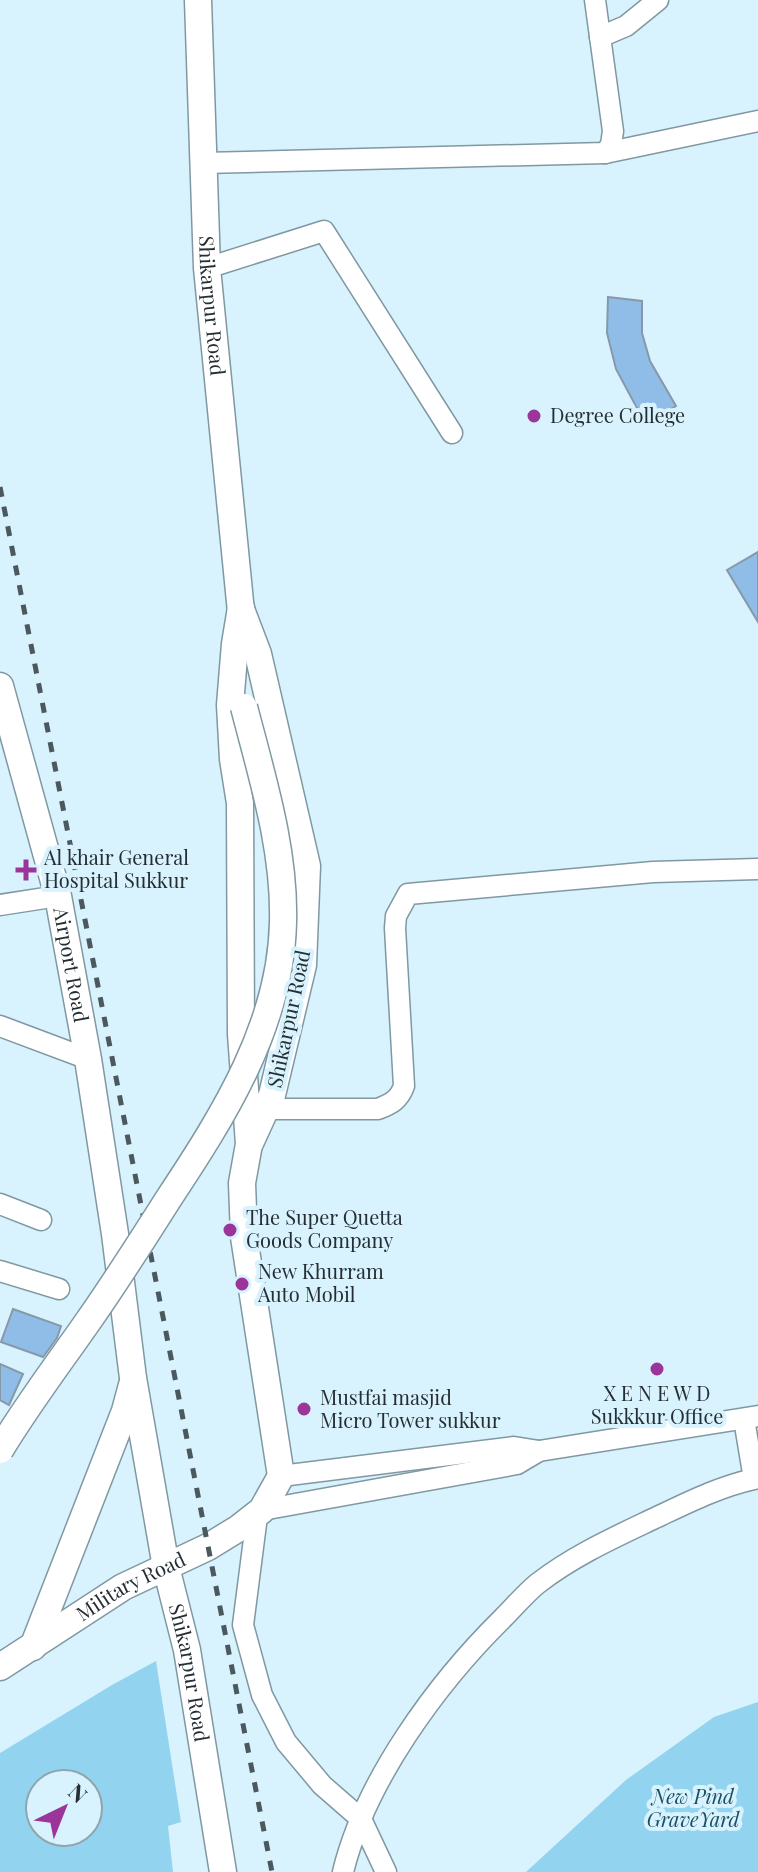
<svg xmlns="http://www.w3.org/2000/svg" width="758" height="1872" viewBox="0 0 758 1872" font-family="'Playfair Display',serif">
<style>
.green{fill:#92d4ef;fill-rule:evenodd}
.building{fill:#8fbde7;stroke:#8799a9;stroke-width:2}
.lines{fill:none;stroke-linecap:round;stroke-linejoin:round}
.minor-casing{stroke:#8098a2;stroke-width:23}
.major-casing{stroke:#8098a2;stroke-width:29}
.minor{stroke:#fff;stroke-width:20}
.major{stroke:#fff;stroke-width:26}
.rail{stroke:#4b585e;stroke-width:5;stroke-dasharray:10 10;stroke-linecap:butt}
.major-bridge-casing{stroke:#8098a2;stroke-width:29;stroke-linecap:butt}
.major-bridge{stroke:#fff;stroke-width:26}
.poi-dot{fill:#9b3599;stroke:#d8f2fe;stroke-width:3}
.labels{text-anchor:middle;stroke-width:8;stroke-linejoin:round;paint-order:stroke}
.street-label{font-size:20px;fill:#252e33;stroke:#d8f2fe}
.poi-label{font-size:20px;fill:#252e33;stroke:#d8f2fe;text-anchor:start}
.park-label{font-size:20px;font-style:italic;fill:#184f63;stroke:#d8f2fe}
</style>
<rect width="100%" height="100%" fill="#d8f2fe"/>
<g class="green">
<path d="M 156,1661 L 181,1822 L 168,1826 L 173,1872 L 0,1872 L 0,1753 L 112,1685 ZM 88,1784 L 88,1832 L 40,1832 L 40,1784 Z"/>
<path d="M 758,1702 L 758,1872 L 526,1872 L 626,1780 L 714,1717 Z"/>
</g>
<g class="building">
<path d="M 608,297 L 642,301 L 642,333 L 650,361 L 676,406 L 646,425 L 616,369 L 607,333 Z"/>
<path d="M 758,552 L 758,622 L 727,570 Z"/>
<path d="M 13,1309 L 61,1326 L 57,1338 L 43,1357 L 1,1342 Z"/>
<path d="M 0,1364 L 23,1374 L 9,1405 L 0,1400 Z"/>
</g>
<g class="lines">
<g class="minor-casing">
<g id="minor">
<path d="M 595,0 L 613,131 L 611,145 L 605,153"/>
<path d="M 600,37 L 626,26 L 658,0"/>
<path d="M 204,163 L 605,153 L 758,121"/>
<path d="M 207,268 L 324,231 L 452,433"/>
<path d="M 0,905 L 58,896"/>
<path d="M 0,1026 L 88,1059"/>
<path d="M 267,1109 L 378,1109 C 391,1104 399,1100 404,1086 L 395,928 L 396,916 L 408,894 L 653,872 L 758,869"/>
<path d="M 0,1204 L 41,1220"/>
<path d="M 0,1271 L 59,1289"/>
<path d="M 281,1476 L 514,1447 L 539,1451 L 758,1416"/>
<path d="M 262,1510 L 517,1464 L 539,1451"/>
<path d="M 257,1516 L 243,1625 L 262,1695 L 286,1742 L 322,1785 L 361,1819 L 386,1872"/>
<path d="M 343,1872 C 365,1781 437,1683 503,1618 C 514,1607 525,1594 537,1584 C 573,1556 613,1538 653,1519 C 687,1503 718,1487 754,1479 L 744,1419"/>
</g>
</g>
<g class="major-casing">
<g id="major">
<path id="s1" d="M 198,0 L 207,268 L 242,622"/>
<path d="M 242,612 L 258,654 L 307,866 L 303,965 L 272,1095 L 250,1143"/>
<path id="s2" d="M 0,686 L 58,896 L 88,1059 L 115,1234 L 133,1378 L 166,1567 L 187,1650 L 223,1872"/>
<path d="M 33,1647 L 125,1411 L 132,1385"/>
<path id="s3" d="M 0,1667 L 123,1587 L 208,1547 L 239,1528 L 262,1510 L 281,1476 L 244,1237 L 242,1183 L 249,1144 L 241,1034 L 240,803 L 233,759 L 230,705 L 235,644 L 241,608"/>
</g>
</g>
<use href="#minor" class="minor"/>
<use href="#major" class="major"/>
<path class="rail" d="M 0,487 L 272,1872"/>
<g class="major-bridge-casing">
<path id="major-bridge" d="M 0,1450 C 27,1405 59,1363 89,1320 C 117,1280 143,1239 169,1198 C 224,1115 281,1025 283,922 C 285,849 262,777 244,707"/>
</g>
<use href="#major-bridge" class="major-bridge"/>
</g>
<g class="poi-dot">
<circle cx="534" cy="416" r="8"/>
<path d="M22 858h8v8h8v8h-8v8h-8v-8h-8v-8h8z"/>
<circle cx="230" cy="1230" r="8"/>
<circle cx="242" cy="1284" r="8"/>
<circle cx="657" cy="1369" r="8"/>
<circle cx="304" cy="1409" r="8"/>
</g>
<g class="labels">
<g class="street-label">
<text dy="7" stroke="none"><textPath href="#s1" startOffset="306">Shikarpur Road</textPath></text>
<text dy="7" stroke="none"><textPath href="#s2" startOffset="288">Airport Road</textPath></text>
<text transform="translate(289 1019) rotate(-78)" y="7">Shikarpur Road</text>
<text dy="7" stroke="none"><textPath href="#s3" startOffset="154">Military Road</textPath></text>
<text dy="7" stroke="none"><textPath href="#s2" startOffset="1006">Shikarpur Road</textPath></text>
</g>
<g class="poi-label">
<text x="550" y="423">Degree College</text>
<text x="44" y="865">Al khair General<tspan x="44" dy="23">Hospital Sukkur</tspan></text>
<text x="246" y="1225">The Super Quetta<tspan x="246" dy="23">Goods Company</tspan></text>
<text x="258" y="1279">New Khurram<tspan x="258" dy="23">Auto Mobil</tspan></text>
<text x="657" y="1401" text-anchor="middle">X E N E W D<tspan x="657" dy="23">Sukkkur Office</tspan></text>
<text x="320" y="1405">Mustfai masjid<tspan x="320" dy="23">Micro Tower sukkur</tspan></text>
</g>
<g class="park-label">
<text x="693" y="1804">New Pind<tspan x="693" dy="23">GraveYard</tspan></text>
</g>
</g>
<g transform="translate(64 1808) rotate(43)"><circle r="38" fill="#d8f2fe" stroke="#90a4ad" stroke-width="2"/>
<path d="M0-6L14 30L0 20L-14 30Z" fill="#9b3599"/>
<text y="-12" font-size="22" font-weight="bold" text-anchor="middle" fill="#252e33">N</text>
</g>
</svg>
